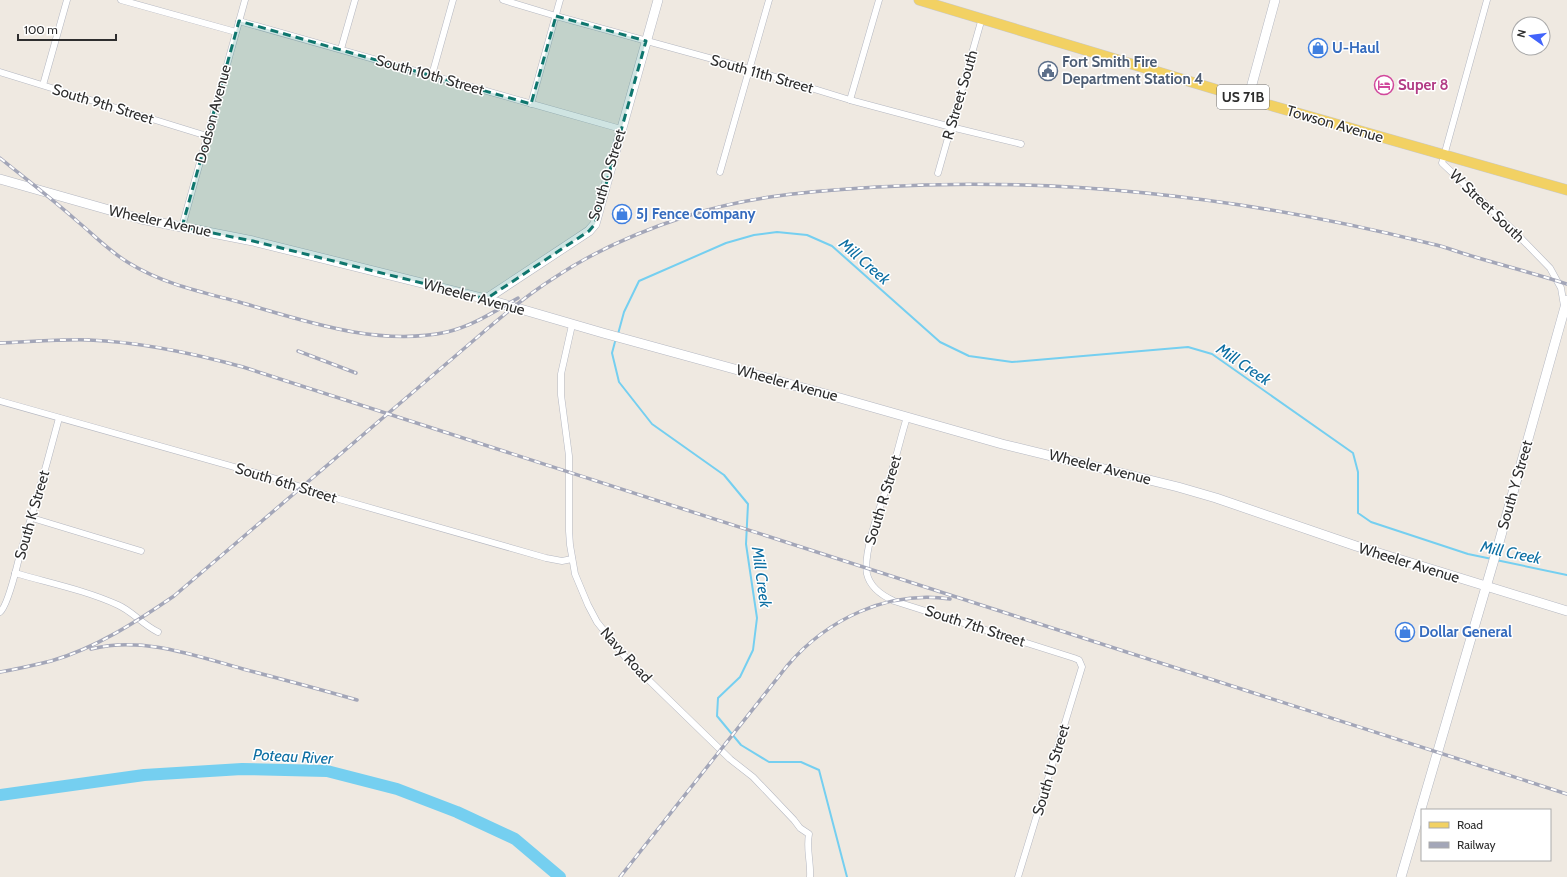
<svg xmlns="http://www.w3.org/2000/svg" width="1567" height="877" viewBox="0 0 1567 877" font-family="Cabin,sans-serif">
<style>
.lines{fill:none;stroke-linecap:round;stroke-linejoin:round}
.stream{stroke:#75cff0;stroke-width:2}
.river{stroke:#75cff0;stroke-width:12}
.street-casing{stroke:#b4b7c1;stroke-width:7}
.secondary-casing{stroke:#b4b7c1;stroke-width:10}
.primary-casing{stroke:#c9c9c9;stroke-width:11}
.street{stroke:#fff;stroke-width:6}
.secondary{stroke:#fff;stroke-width:9}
.primary{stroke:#f2d163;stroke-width:10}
.rail-casing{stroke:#a3a6b8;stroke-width:3.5}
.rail{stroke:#fff;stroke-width:2;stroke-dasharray:6;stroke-linecap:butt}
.marked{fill:#0f766e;fill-opacity:0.2;stroke:#0f766e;stroke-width:3;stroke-dasharray:8 5;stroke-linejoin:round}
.labels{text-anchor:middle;stroke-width:3;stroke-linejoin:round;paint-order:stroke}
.shield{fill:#fff;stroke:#6d6d6d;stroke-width:1}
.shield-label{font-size:14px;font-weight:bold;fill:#2e2e2e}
.shop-label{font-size:15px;font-weight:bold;fill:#366cbe;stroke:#fff;text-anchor:start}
.service-label{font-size:15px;font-weight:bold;fill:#4e5e75;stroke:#fff;text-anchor:start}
.street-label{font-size:15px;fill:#2e2e2e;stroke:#fff}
.hotel-label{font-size:15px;font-weight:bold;fill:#b23c85;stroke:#fff;text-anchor:start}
.water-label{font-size:16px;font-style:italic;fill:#0d6fa3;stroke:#fff}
</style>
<rect width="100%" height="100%" fill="#efe9e1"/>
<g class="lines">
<g class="stream">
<path d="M 618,334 L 624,312 L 639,281 L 726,243 L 754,235 L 777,232 L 807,235 L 832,246 L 940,342 L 969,356 L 1012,362 L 1188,347 L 1212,354 L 1353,453 L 1358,472 L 1358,513 L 1371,522 L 1468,554 L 1492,559"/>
<path d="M 616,338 L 612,353 L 619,382 L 652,424 L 724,475 L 748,504 L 746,544 L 757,618 L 753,650 L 740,677 L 718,698 L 717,716 L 741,745 L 769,762 L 801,762 L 819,770 L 847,877"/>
<path d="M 1496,560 L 1567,575"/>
</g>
<path class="river" d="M 0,795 L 144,775 L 242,769 L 327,771 L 397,789 L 457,812 L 515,839 L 560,877"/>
<g class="street-casing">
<g id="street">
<path d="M 121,0 L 236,32"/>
<path d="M 503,0 L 556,16 L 749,69 L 850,100 L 951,127 L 1021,144"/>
<path d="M 1487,0 L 1442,163 L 1512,229 L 1550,268 L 1561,288 L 1564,306"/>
<path d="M 239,21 L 621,129"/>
<path d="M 341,49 L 355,0"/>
<path d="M 0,72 L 207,136"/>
<path d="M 432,75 L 453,0"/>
<path d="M 43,85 L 67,0"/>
<path d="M 850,100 L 879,0"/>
<path d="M 531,104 L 560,0"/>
<path d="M 720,172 L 769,0"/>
<path d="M 938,173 L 982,18"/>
<path d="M 182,227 L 245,0"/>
<path d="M 572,325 L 561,374 L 561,395 L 569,456 L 569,531 L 570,545 L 575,574 L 588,605 L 597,622 L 626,658 L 730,759 L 753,777 L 794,820 L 800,828 L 809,834 C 806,849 811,862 810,877"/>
<path d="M 0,401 L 270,477 L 339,499 L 546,558 L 562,561 L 572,559"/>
<path d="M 907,417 C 902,433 898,450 893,467 C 886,493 862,549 867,574 C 870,587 883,596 894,601 L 1074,658 L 1079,660 L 1082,667 L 1018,877"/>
<path d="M 32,518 L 141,551"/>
<path d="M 15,573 C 49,583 85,590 118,605 C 132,611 143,625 158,632"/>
<path d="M 0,612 C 8,606 17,566 20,554 C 34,509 47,464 59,418"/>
</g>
</g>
<g class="secondary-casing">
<g id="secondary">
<path d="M 1248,99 L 1275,0"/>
<path d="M 0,179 L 141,219 L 253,241 L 486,299 L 603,333 L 840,398 L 1002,444 L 1178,487 L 1216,498 L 1356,546 L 1567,611"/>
<path d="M 486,299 L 589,231 L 595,224 L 658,0"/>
<path d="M 1401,877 L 1498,546 L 1567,300"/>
</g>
</g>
<g class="primary-casing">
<path id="primary" d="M 919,0 L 1248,99 L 1567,190"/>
</g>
<use href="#street" class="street"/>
<use href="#secondary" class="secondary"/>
<use href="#primary" class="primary"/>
<g class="rail-casing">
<g id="rail">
<path d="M 0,158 C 26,179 52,199 77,221 C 94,235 110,252 129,263 C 163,284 202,292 239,302 C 305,321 378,347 447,332 C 473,326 495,311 518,298"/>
<path d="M 0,343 C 29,342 59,339 89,340 C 141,342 192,353 243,367 L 1567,794"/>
<path d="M 298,351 L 356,373"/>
<path d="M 91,649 C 142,636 193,655 243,669 C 281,679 319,689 357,700"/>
<path d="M 0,672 C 17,669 35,665 51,661 C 96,648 136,622 174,596 L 487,329 C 508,311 530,293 554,278 C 594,251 641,231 687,216 C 748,196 813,191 877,187 C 1063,176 1250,198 1432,244 C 1446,247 1460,253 1475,257 C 1505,266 1536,274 1567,284"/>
<path d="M 620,877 L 787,666 C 827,619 888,590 950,599"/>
</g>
</g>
<use href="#rail" class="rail"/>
</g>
<path class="marked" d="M 556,16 L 646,41 L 595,224 L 589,231 L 486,299 L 253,241 L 182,227 L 239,21 L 531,104 Z"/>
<defs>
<g id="shop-ring" transform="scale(1)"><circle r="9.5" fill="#fff" stroke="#3f7fe0" stroke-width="1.5"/><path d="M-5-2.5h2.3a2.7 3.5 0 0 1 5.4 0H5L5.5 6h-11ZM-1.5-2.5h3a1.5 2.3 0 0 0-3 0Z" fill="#3f7fe0"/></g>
<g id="civic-ring" transform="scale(1)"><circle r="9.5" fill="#fff" stroke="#5c6f8a" stroke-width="1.5"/><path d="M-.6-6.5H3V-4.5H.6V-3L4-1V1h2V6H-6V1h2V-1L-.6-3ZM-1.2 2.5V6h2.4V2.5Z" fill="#5c6f8a"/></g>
<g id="hotel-ring" transform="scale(1)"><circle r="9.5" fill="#fff" stroke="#d1479c" stroke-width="1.5"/><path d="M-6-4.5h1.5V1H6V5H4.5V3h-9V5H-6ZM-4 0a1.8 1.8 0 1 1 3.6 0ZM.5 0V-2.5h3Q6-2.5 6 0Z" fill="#d1479c"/></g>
</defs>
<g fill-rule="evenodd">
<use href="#shop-ring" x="1318" y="48"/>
<use href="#civic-ring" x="1048" y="71"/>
<use href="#hotel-ring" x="1384" y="85"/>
<use href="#shop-ring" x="622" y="214"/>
<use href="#shop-ring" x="1405" y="632"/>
</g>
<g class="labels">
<rect class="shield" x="1217" y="85" width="52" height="24" rx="3"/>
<g class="shield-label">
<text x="1243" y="102">US 71B</text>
</g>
<g class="shop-label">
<text x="1332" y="53">U-Haul</text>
<text x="636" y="219">5J Fence Company</text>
<text x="1419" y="637">Dollar General</text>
</g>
<g class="service-label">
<text x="1062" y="67">Fort Smith Fire<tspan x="1062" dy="17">Department Station 4</tspan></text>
</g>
<g class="street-label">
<text transform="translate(762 74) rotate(16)" y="5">South 11th Street</text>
<text transform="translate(430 75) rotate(16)" y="5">South 10th Street</text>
<text transform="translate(960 95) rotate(-74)" y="5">R Street South</text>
<text transform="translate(103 104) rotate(17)" y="5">South 9th Street</text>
<text transform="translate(213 114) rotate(-75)" y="5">Dodson Avenue</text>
<text transform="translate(1335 124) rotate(16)" y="5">Towson Avenue</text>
<text transform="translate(607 175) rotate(-73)" y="5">South O Street</text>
<text transform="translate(1487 206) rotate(44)" y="5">W Street South</text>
<text transform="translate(160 221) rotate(12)" y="5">Wheeler Avenue</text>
<text transform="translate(474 297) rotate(15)" y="5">Wheeler Avenue</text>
<text transform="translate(787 383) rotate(15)" y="5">Wheeler Avenue</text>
<text transform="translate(1100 467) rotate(14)" y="5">Wheeler Avenue</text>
<text transform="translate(286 483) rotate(17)" y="5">South 6th Street</text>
<text transform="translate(1515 485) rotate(-74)" y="5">South Y Street</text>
<text transform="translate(883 500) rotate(-73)" y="5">South R Street</text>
<text transform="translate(32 515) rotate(-74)" y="5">South K Street</text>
<text transform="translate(1409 563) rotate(17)" y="5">Wheeler Avenue</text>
<text transform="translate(975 626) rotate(18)" y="5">South 7th Street</text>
<text transform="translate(626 655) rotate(48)" y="5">Navy Road</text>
<text transform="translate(1051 770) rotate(-73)" y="5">South U Street</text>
</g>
<g class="hotel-label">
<text x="1398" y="90">Super 8</text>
</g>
<g class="water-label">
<text transform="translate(865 261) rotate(41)" y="6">Mill Creek</text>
<text transform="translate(1244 364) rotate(34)" y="6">Mill Creek</text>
<text transform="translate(1511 552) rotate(12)" y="6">Mill Creek</text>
<text transform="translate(762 577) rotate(82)" y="6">Mill Creek</text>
<text transform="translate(293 756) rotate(3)" y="6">Poteau River</text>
</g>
</g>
<rect x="1421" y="809" width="130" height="52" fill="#ffffff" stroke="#ababab"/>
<rect x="1429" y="822" width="20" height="6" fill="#f2d163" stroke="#ababab"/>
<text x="1457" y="829" font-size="12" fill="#2e2e2e">Road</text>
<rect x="1429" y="842" width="20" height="6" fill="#a3a6b8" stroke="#ababab"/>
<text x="1457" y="849" font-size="12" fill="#2e2e2e">Railway</text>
<g transform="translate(1531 36) rotate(284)"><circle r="19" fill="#ffffff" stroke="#ababab"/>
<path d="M0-3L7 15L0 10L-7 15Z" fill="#4264fb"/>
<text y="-6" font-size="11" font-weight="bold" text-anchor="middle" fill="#2e2e2e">N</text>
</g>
<path d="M18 34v6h98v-6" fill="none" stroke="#2e2e2e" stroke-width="2"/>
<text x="24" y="34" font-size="12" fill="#2e2e2e" stroke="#ffffff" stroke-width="3" paint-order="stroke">100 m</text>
</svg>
